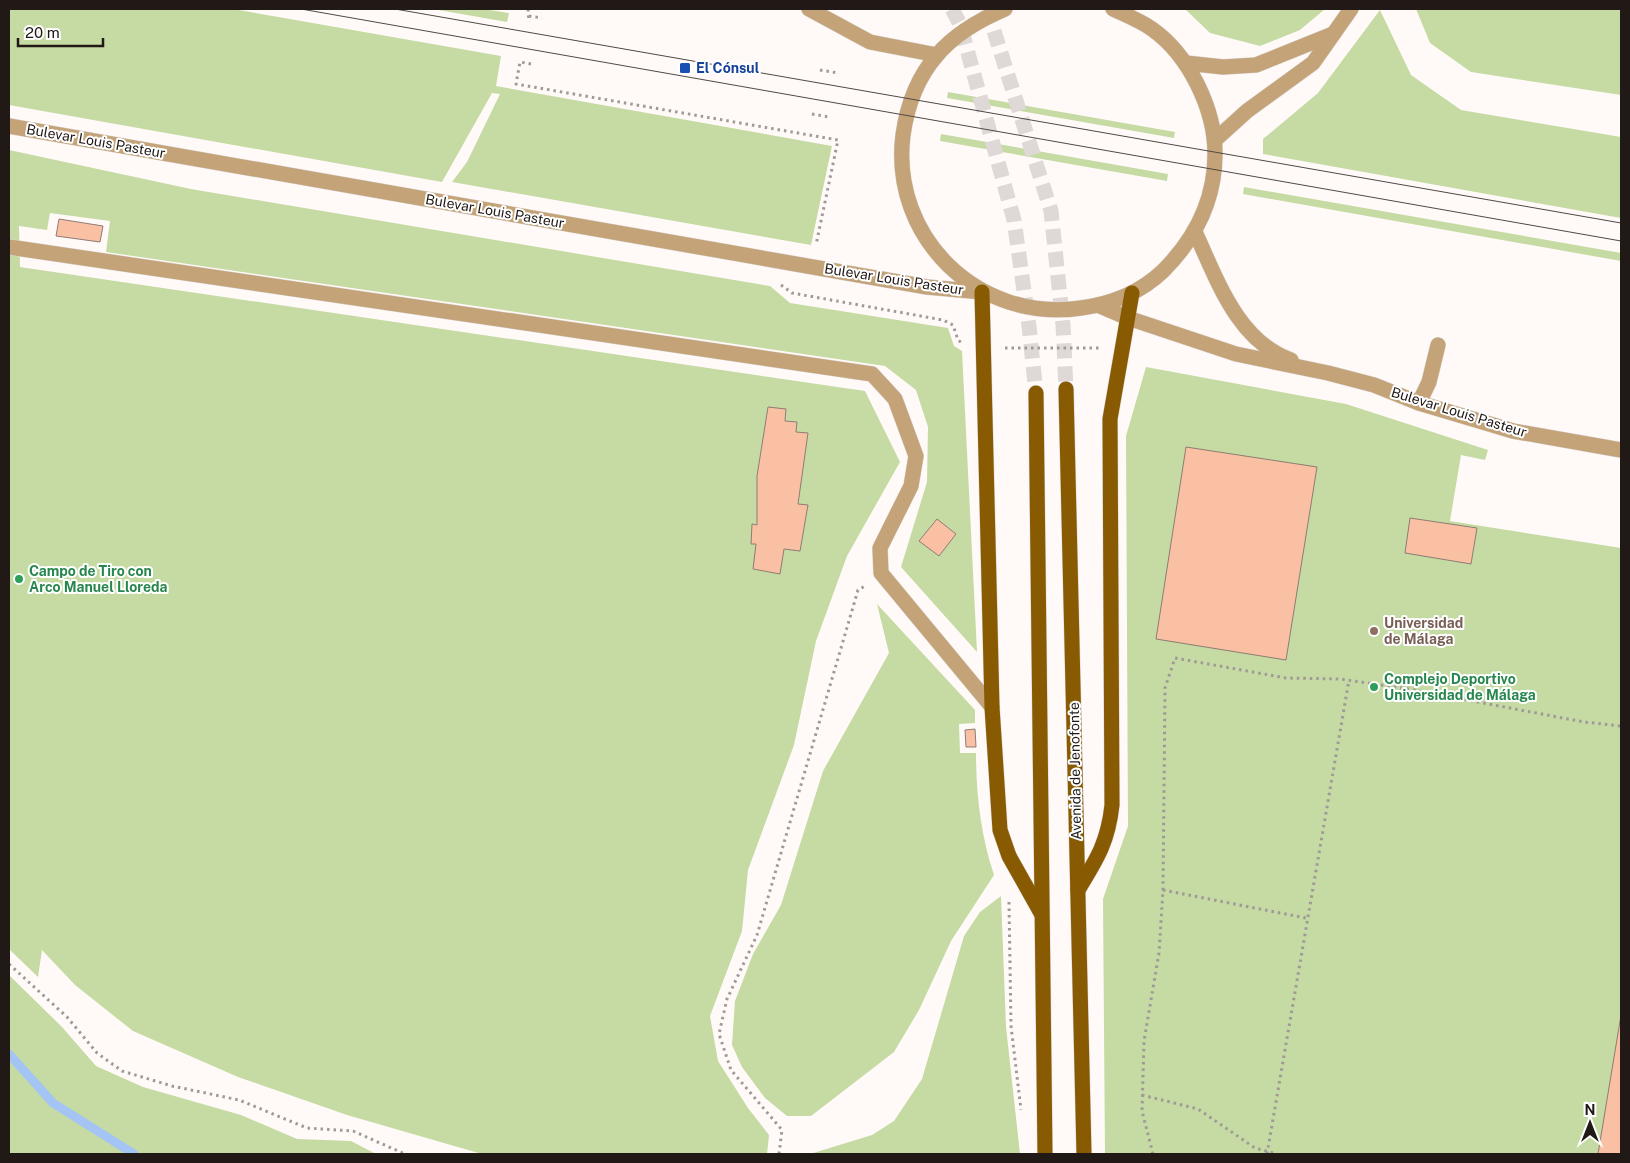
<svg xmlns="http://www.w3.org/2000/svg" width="1630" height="1163" viewBox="0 0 1630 1163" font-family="'Public Sans',sans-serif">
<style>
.green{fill:#c6daa3}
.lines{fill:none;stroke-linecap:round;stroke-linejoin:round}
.stream{stroke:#a4c5f4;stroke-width:9}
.building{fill:#f9c0a3;stroke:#8f7c73}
.major-tunnel{stroke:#ded8d6;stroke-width:15;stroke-dasharray:15 8;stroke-linecap:butt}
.minor-casing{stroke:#dbd6d4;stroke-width:16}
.major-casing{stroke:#dbd6d4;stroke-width:16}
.path{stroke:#9f9997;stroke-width:3;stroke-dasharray:2.5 4;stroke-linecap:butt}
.minor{stroke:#c3a377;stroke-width:15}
.major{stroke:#885b03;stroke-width:15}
.tram{stroke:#504946;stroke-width:1}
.transit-dot{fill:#1a4fb4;stroke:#fff;stroke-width:2}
.leisure-dot{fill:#2e9e5b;stroke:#fff;stroke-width:2}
.education-dot{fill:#8d6e63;stroke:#fff;stroke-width:2}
.labels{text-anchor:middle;stroke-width:4;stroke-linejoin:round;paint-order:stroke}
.transit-label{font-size:14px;font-weight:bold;fill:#164399;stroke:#fff;text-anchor:start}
.street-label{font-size:14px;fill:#201915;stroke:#fff}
.leisure-label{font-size:14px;font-weight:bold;fill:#27864d;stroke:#fff;text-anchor:start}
.education-label{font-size:14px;font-weight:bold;fill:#785e54;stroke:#fff;text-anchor:start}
</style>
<rect width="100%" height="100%" fill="#fffaf8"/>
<g class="green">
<path d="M 9,9 L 233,9 L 501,56 L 496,86 L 832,146 L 811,245 L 452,182 L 467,162 L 500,94 L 492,93 L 442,182 L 9,105 Z"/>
<path d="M 433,9 L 483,9 L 509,13 L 507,22 Z"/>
<path d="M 1185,9 L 1325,9 L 1300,30 L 1260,46 L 1210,33 Z"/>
<path d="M 1416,9 L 1621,9 L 1621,95 L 1471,72 L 1430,43 Z"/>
<path d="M 1380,10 L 1411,75 L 1461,110 L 1621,137 L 1621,218 L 1263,154 L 1263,139 L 1318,93 Z"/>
<path d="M 948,92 L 1175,132 L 1174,138 L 947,98 Z"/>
<path d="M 941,134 L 1168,174 L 1167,181 L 940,141 Z"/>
<path d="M 9,150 L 191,189 L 770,286 L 790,303 L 948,328 L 954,346 L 962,351 L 977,652 L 901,567 L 927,482 L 928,427 L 916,390 L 885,366 L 106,252 L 110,221 L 50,213 L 47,230 L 19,226 L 20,267 L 865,391 L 900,462 L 847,556 L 816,641 L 794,745 L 748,870 L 742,931 L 710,1016 L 718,1061 L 748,1108 L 769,1135 L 767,1154 L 482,1154 L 347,1115 L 238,1077 L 133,1031 L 75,985 L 42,950 L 38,977 L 11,951 L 9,948 Z"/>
<path d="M 1244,187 L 1621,253 L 1621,261 L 1243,194 Z"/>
<path d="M 1146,367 L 1346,404 L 1488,450 L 1485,460 L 1461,455 L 1450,521 L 1621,548 L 1621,1154 L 1105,1154 L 1103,899 L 1128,826 L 1126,436 Z"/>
<path d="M 877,604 L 975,710 L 975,723 L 959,724 L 960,753 L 976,753 C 976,795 981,836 994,875 L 951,941 L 919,1010 L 894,1052 L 811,1116 L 787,1116 L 765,1098 L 742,1067 L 732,1045 L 735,1001 L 753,954 L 781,905 L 823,771 L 889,653 Z"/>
<path d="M 1001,896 L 1006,1027 L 1020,1154 L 810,1154 L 872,1135 L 894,1121 L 922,1079 L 964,936 L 980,912 Z"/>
<path d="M 9,975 L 62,1027 L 96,1066 L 143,1087 L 241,1115 L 297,1139 L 351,1141 L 376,1154 L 9,1154 Z"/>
</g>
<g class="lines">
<path class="stream" d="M 9,1054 L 53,1103 L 134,1154"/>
</g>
<g class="building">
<path d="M 59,219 L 103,226 L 100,242 L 56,236 Z"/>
<path d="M 768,407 L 786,409 L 785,421 L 797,422 L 796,432 L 808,433 L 798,504 L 808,505 L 800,551 L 784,549 L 780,574 L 753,569 L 756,544 L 751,544 L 752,524 L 757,525 L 757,476 Z"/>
<path d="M 1186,447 L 1317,467 L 1286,660 L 1156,639 Z"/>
<path d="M 1410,518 L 1477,528 L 1471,564 L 1405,553 Z"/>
<path d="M 937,519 L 956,534 L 939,556 L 919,541 Z"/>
<path d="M 975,729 L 976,747 L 966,747 L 965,730 Z"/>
<path d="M 1621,1015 L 1621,1154 L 1598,1154 Z"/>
</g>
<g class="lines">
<g class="major-tunnel">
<path d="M 952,9 L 960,24 L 1014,220 L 1029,326 L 1036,393"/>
<path d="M 987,9 L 1051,211 L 1063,325 L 1066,389"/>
</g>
<g class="minor-casing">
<g id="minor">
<path d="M 809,9 L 870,42 L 937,55"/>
<path d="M 1005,9 C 979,20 955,34 937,55 C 917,78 907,106 903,135 C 890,238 979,323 1081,308 C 1111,304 1141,292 1163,271 C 1195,239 1215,200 1215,154 C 1215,109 1189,55 1152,29 C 1141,21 1126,15 1113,9"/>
<path d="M 1186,63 L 1223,67 L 1256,65 L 1333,34"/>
<path d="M 9,126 L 927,287 L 982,292"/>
<path d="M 1215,140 L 1247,111 L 1313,63 L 1351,9"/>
<path d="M 1195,232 C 1217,279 1237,341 1291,360"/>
<path d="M 9,247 L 872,374 L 895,399 L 916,456 L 911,486 L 880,548 L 881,573 L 992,707"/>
<path d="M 1100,306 L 1128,318 L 1236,354 L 1328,373 L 1374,385 L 1419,403 L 1513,431 L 1621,450"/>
<path d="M 1419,403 L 1429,382 L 1438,345"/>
</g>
</g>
<g class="major-casing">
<g id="major">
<path d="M 982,292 L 992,707 L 1000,830 L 1009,856 L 1041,913"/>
<path d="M 1066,389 L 1084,1154"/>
<path d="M 1036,393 L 1045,1154"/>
<path d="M 1078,890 C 1097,859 1108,842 1112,805 L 1110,419 L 1132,293"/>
</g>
</g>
<g class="path">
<path d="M 528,9 L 529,22"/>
<path d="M 529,16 L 542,18"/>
<path d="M 531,64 L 520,62 L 516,84 L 838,140 L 816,245"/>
<path d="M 820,70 L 838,73"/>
<path d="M 812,114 L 829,117"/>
<path d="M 781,285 L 792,293 L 943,320 L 953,325 L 958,340 L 962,343"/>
<path d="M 1005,348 L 1101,348"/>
<path d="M 1163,890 L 1306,918"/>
<path d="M 1009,902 L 1011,1026 L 1021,1110"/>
<path d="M 9,964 L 67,1017 L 97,1053 L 122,1071 L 172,1086 L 239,1100 L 307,1128 L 353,1131 L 405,1154"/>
<path d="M 1142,1095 L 1198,1109 L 1255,1148 L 1277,1154"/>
<path d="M 779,1154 L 782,1130 L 731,1070 L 719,1034 L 727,999 L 757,935 L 858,590 L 865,586"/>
<path d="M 1153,1154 L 1142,1111 L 1144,1041 L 1159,953 L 1163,890 L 1165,688 L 1175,658 L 1286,678 L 1340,679 L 1409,689 L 1584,722 L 1621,726"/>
<path d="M 1267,1154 L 1349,680"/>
</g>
<use href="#minor" class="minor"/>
<use href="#major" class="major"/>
<g class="tram">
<path d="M 301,9 L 1621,241"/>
<path d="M 395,9 L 1621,223"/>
</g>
</g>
<rect class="transit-dot" x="679" y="62" width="12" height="12" rx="2.5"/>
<g class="leisure-dot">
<circle cx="19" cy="579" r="5"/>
<circle cx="1374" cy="687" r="5"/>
</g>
<circle class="education-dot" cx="1374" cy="631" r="5"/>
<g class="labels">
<g class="transit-label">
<text x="696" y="73">El Cónsul</text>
</g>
<g class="street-label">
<text transform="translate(96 141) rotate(10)" y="5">Bulevar Louis Pasteur</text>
<text transform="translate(495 211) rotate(10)" y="5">Bulevar Louis Pasteur</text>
<text transform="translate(894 279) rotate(9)" y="5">Bulevar Louis Pasteur</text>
<text transform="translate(1459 412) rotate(17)" y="5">Bulevar Louis Pasteur</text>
<text transform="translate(1075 771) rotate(-91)" y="5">Avenida de Jenofonte</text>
</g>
<g class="leisure-label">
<text x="29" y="576">Campo de Tiro con<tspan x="29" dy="16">Arco Manuel Lloreda</tspan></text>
<text x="1384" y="684">Complejo Deportivo<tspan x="1384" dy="16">Universidad de Málaga</tspan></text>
</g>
<g class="education-label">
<text x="1384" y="628">Universidad<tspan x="1384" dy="16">de Málaga</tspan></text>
</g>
</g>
<rect width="1630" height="1163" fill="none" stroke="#201915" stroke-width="20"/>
<g transform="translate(1590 1123)" stroke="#ffffff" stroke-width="4" paint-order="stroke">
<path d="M0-4L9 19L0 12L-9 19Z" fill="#201915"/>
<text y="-8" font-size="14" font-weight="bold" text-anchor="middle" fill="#201915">N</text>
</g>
<path d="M18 38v8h85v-8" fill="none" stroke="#201915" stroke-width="2.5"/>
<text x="25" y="38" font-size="15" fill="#201915" stroke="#ffffff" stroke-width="4" paint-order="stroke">20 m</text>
</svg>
